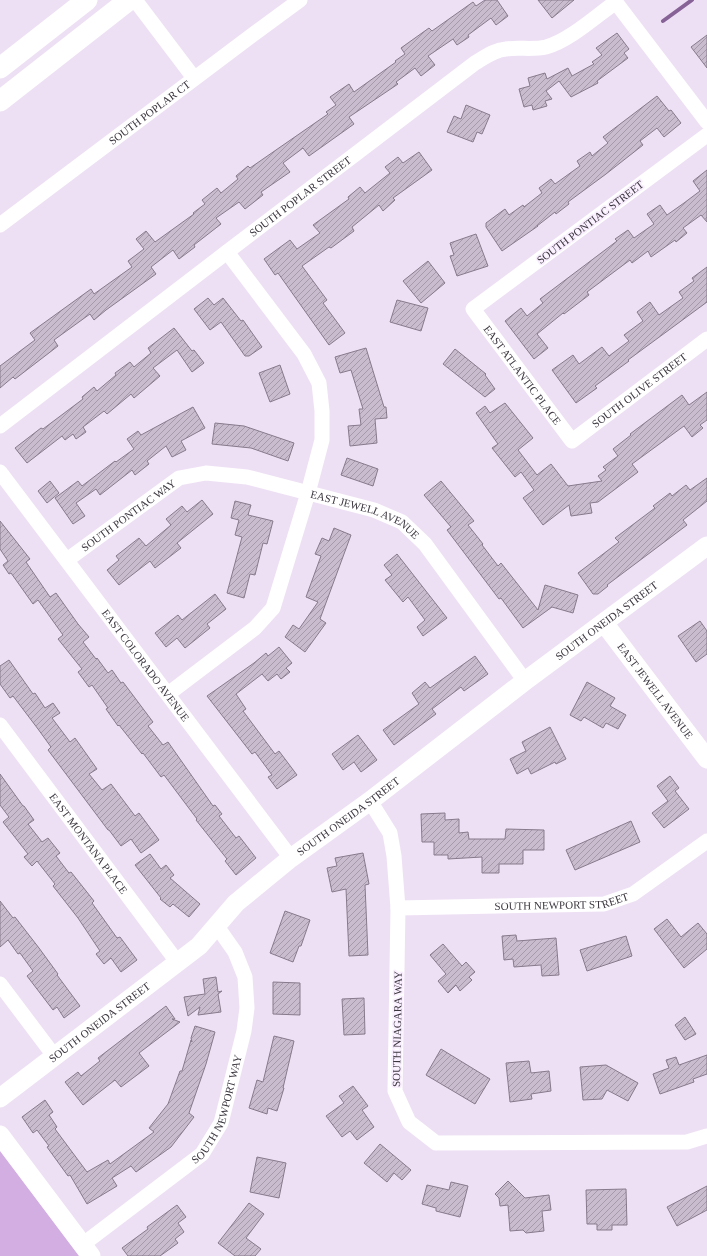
<svg xmlns="http://www.w3.org/2000/svg" width="707" height="1256" viewBox="0 0 707 1256" font-family="'Times New Roman',serif">
<style>
.park{fill:#d2aee3}
.lines{fill:none;stroke-linecap:round;stroke-linejoin:round}
.stream{stroke:#876297;stroke-width:4}
.building{fill:url(#building-hatch);stroke:#867a8c}
.minor{stroke:#fff;stroke-width:15}
.tertiary{stroke:#fff;stroke-width:19}
.secondary{stroke:#fff;stroke-width:21}
.labels{text-anchor:middle;stroke-width:3.5;stroke-linejoin:round;paint-order:stroke}
.street-label{font-size:11px;fill:#3c373f;stroke:#f9effe}
</style>
<defs>
<pattern id="building-hatch" width="6" height="6" patternUnits="userSpaceOnUse"><rect width="6" height="6" fill="#c9bccf"/><path d="M-1 1l2-2M0 6l6-6M5 7l2-2" fill="none" stroke="#a49aa9"/></pattern>
</defs>
<rect width="100%" height="100%" fill="#eee0f4"/>
<path class="park" d="M 0,1151 L 79,1256 L 0,1256 Z"/>
<g class="lines">
<path class="stream" d="M 663,21 L 692,0"/>
</g>
<g class="building">
<path d="M 485,0 L 497,0 L 508,16 L 496,25 L 491,18 L 468,35 L 469,37 L 457,45 L 453,39 L 428,56 L 435,65 L 421,76 L 415,68 L 396,82 L 398,84 L 349,117 L 354,124 L 309,156 L 303,148 L 283,163 L 290,172 L 261,192 L 263,195 L 245,209 L 239,202 L 216,218 L 221,224 L 194,245 L 195,247 L 179,259 L 173,250 L 151,267 L 156,274 L 106,310 L 94,320 L 90,314 L 54,340 L 58,346 L 15,379 L 13,377 L 0,388 L 0,366 L 35,340 L 30,333 L 91,289 L 94,294 L 132,267 L 128,261 L 144,249 L 136,239 L 146,231 L 155,242 L 194,214 L 193,213 L 205,204 L 202,200 L 217,188 L 221,193 L 238,179 L 236,176 L 248,166 L 250,168 L 328,114 L 326,112 L 336,105 L 330,97 L 349,84 L 354,92 L 396,62 L 395,61 L 405,54 L 401,48 L 429,28 L 432,31 L 473,2 L 476,6 Z"/>
<path d="M 538,0 L 574,0 L 552,18 Z"/>
<path d="M 617,33 L 629,49 L 624,53 L 628,58 L 597,81 L 598,83 L 571,97 L 559,81 L 546,91 L 552,99 L 545,101 L 547,106 L 533,110 L 532,105 L 524,107 L 519,89 L 530,86 L 528,78 L 545,73 L 547,79 L 568,68 L 572,76 L 594,64 L 592,62 L 602,55 L 596,48 Z"/>
<path d="M 707,35 L 707,68 L 691,47 Z"/>
<path d="M 657,96 L 669,111 L 671,110 L 681,123 L 664,137 L 657,128 L 640,141 L 643,145 L 606,174 L 568,202 L 569,204 L 556,214 L 555,212 L 537,226 L 538,226 L 502,251 L 486,227 L 486,223 L 505,209 L 509,215 L 523,205 L 524,207 L 542,193 L 539,188 L 551,179 L 555,184 L 580,166 L 577,161 L 590,152 L 592,156 L 608,143 L 603,137 Z"/>
<path d="M 466,105 L 490,115 L 482,134 L 477,132 L 473,142 L 447,132 L 454,116 L 461,119 Z"/>
<path d="M 419,152 L 432,170 L 393,198 L 395,200 L 383,211 L 379,205 L 352,227 L 354,231 L 331,248 L 329,247 L 302,266 L 327,300 L 323,303 L 345,333 L 329,345 L 278,273 L 275,275 L 264,259 L 290,240 L 297,249 L 320,233 L 313,225 L 349,199 L 348,197 L 360,187 L 365,193 L 390,173 L 385,167 L 398,157 L 403,163 Z"/>
<path d="M 707,170 L 707,222 L 701,215 L 683,228 L 687,233 L 676,242 L 675,240 L 651,257 L 648,251 L 632,263 L 630,260 L 587,292 L 589,295 L 564,314 L 563,313 L 537,334 L 548,348 L 534,359 L 505,321 L 521,308 L 527,316 L 543,303 L 540,299 L 617,241 L 615,239 L 628,230 L 634,238 L 654,224 L 647,214 L 660,205 L 667,215 L 684,203 L 700,191 L 693,181 Z"/>
<path d="M 476,234 L 488,266 L 457,276 L 450,256 L 454,255 L 450,243 Z"/>
<path d="M 428,261 L 445,283 L 421,303 L 403,281 Z"/>
<path d="M 707,267 L 707,302 L 628,360 L 629,361 L 595,386 L 597,388 L 576,403 L 552,370 L 573,355 L 579,364 L 602,347 L 609,356 L 629,341 L 624,335 L 643,321 L 637,312 L 650,302 L 659,315 L 683,298 L 679,292 L 694,281 L 692,278 Z"/>
<path d="M 208,298 L 214,305 L 223,298 L 241,321 L 243,320 L 262,347 L 249,356 L 245,356 L 221,322 L 210,330 L 194,309 Z"/>
<path d="M 397,300 L 428,308 L 421,331 L 390,322 Z"/>
<path d="M 174,328 L 192,351 L 194,350 L 204,363 L 192,372 L 177,350 L 153,368 L 160,376 L 134,398 L 131,394 L 107,414 L 104,411 L 83,427 L 86,432 L 76,439 L 73,434 L 65,440 L 62,436 L 27,463 L 15,448 L 41,428 L 43,429 L 83,399 L 82,397 L 94,387 L 97,391 L 116,375 L 115,373 L 130,362 L 134,367 L 151,353 L 148,348 Z"/>
<path d="M 366,348 L 384,407 L 386,407 L 387,418 L 375,419 L 377,443 L 350,446 L 348,426 L 361,425 L 359,409 L 363,409 L 351,370 L 340,373 L 335,357 Z"/>
<path d="M 455,349 L 486,374 L 485,375 L 495,389 L 485,397 L 443,364 Z"/>
<path d="M 280,365 L 290,394 L 270,402 L 259,373 Z"/>
<path d="M 707,392 L 707,420 L 700,425 L 703,428 L 692,437 L 684,426 L 632,464 L 638,472 L 598,502 L 590,503 L 592,513 L 571,516 L 569,505 L 543,525 L 523,498 L 534,490 L 521,472 L 515,477 L 492,448 L 498,444 L 476,413 L 485,406 L 490,413 L 505,403 L 533,438 L 518,450 L 537,475 L 551,464 L 568,486 L 602,481 L 598,476 L 606,470 L 603,467 L 618,456 L 613,449 L 631,435 L 630,434 L 682,395 L 689,405 Z"/>
<path d="M 193,407 L 205,428 L 181,441 L 186,450 L 172,457 L 166,446 L 147,461 L 149,464 L 135,475 L 132,470 L 100,495 L 96,489 L 76,503 L 85,516 L 73,524 L 55,498 L 78,481 L 82,486 L 115,461 L 116,462 L 134,449 L 127,439 L 138,431 L 141,435 Z"/>
<path d="M 215,423 L 244,426 L 294,443 L 288,461 L 251,448 L 212,444 Z"/>
<path d="M 347,458 L 378,469 L 373,486 L 341,475 Z"/>
<path d="M 707,478 L 707,501 L 683,520 L 687,525 L 607,585 L 608,586 L 598,594 L 593,594 L 578,573 L 619,542 L 615,538 L 655,508 L 653,506 L 670,493 L 672,496 L 686,485 L 690,490 Z"/>
<path d="M 50,481 L 59,493 L 47,503 L 38,491 Z"/>
<path d="M 441,481 L 474,521 L 468,525 L 483,544 L 482,545 L 498,566 L 501,563 L 538,610 L 545,585 L 578,595 L 573,613 L 552,607 L 523,628 L 501,598 L 499,599 L 447,530 L 451,527 L 424,495 Z"/>
<path d="M 202,500 L 213,514 L 177,543 L 181,548 L 155,568 L 150,561 L 119,585 L 107,570 L 119,560 L 116,556 L 139,538 L 146,546 L 171,525 L 166,519 L 182,506 L 187,512 Z"/>
<path d="M 235,501 L 251,505 L 248,515 L 273,521 L 267,544 L 263,543 L 255,575 L 250,574 L 244,598 L 227,593 L 242,537 L 235,535 L 239,520 L 231,518 Z"/>
<path d="M 0,521 L 30,559 L 26,562 L 50,597 L 56,593 L 78,624 L 89,637 L 83,642 L 96,659 L 97,658 L 108,673 L 112,670 L 121,683 L 123,682 L 153,722 L 148,726 L 163,745 L 168,742 L 213,806 L 215,805 L 222,814 L 219,816 L 236,838 L 239,836 L 256,858 L 236,875 L 225,861 L 227,859 L 196,820 L 197,819 L 164,775 L 161,777 L 143,753 L 142,754 L 119,725 L 118,726 L 106,709 L 108,708 L 92,685 L 89,687 L 78,672 L 82,669 L 58,639 L 63,635 L 38,600 L 33,604 L 11,573 L 9,574 L 3,565 L 8,561 L 0,549 Z"/>
<path d="M 334,528 L 351,535 L 320,619 L 326,623 L 305,652 L 285,637 L 293,625 L 299,629 L 318,602 L 306,597 L 321,556 L 315,554 L 322,538 L 329,541 Z"/>
<path d="M 397,554 L 447,618 L 423,636 L 417,627 L 425,620 L 408,597 L 403,602 L 385,580 L 392,575 L 384,565 Z"/>
<path d="M 215,594 L 226,609 L 207,624 L 210,628 L 185,648 L 177,638 L 166,647 L 155,633 L 178,615 L 182,620 Z"/>
<path d="M 700,621 L 707,631 L 707,654 L 696,662 L 678,636 Z"/>
<path d="M 279,647 L 292,663 L 286,668 L 290,672 L 281,679 L 277,674 L 268,681 L 262,674 L 236,694 L 246,709 L 243,711 L 275,754 L 279,751 L 297,775 L 277,789 L 268,777 L 272,775 L 255,752 L 252,754 L 207,696 L 254,663 L 266,653 L 268,656 Z"/>
<path d="M 475,656 L 488,674 L 464,691 L 461,687 L 432,709 L 436,714 L 394,745 L 383,730 L 419,704 L 412,693 L 425,682 L 430,688 Z"/>
<path d="M 9,660 L 33,694 L 35,693 L 45,708 L 53,703 L 60,713 L 52,718 L 70,742 L 75,738 L 97,769 L 89,774 L 102,790 L 111,784 L 135,816 L 139,813 L 159,840 L 141,853 L 131,839 L 121,846 L 109,830 L 108,830 L 48,750 L 51,747 L 38,729 L 13,696 L 10,698 L 0,684 L 0,666 Z"/>
<path d="M 587,682 L 615,698 L 610,706 L 626,715 L 618,729 L 606,723 L 603,728 L 584,717 L 581,721 L 570,715 Z"/>
<path d="M 550,727 L 566,759 L 556,764 L 555,762 L 531,774 L 528,768 L 517,774 L 510,759 L 526,751 L 522,742 Z"/>
<path d="M 358,735 L 377,760 L 361,772 L 354,762 L 343,770 L 332,754 Z"/>
<path d="M 0,774 L 23,806 L 24,806 L 34,820 L 28,824 L 42,842 L 48,838 L 60,853 L 56,856 L 69,873 L 71,872 L 94,901 L 92,903 L 117,938 L 120,937 L 137,960 L 121,972 L 111,958 L 104,964 L 96,954 L 100,951 L 78,918 L 53,886 L 55,884 L 37,861 L 32,866 L 24,857 L 28,854 L 3,822 L 9,817 L 0,805 Z"/>
<path d="M 670,776 L 679,788 L 675,791 L 689,809 L 664,828 L 652,813 L 668,801 L 657,786 Z"/>
<path d="M 445,813 L 445,820 L 459,819 L 459,833 L 468,832 L 469,839 L 505,839 L 506,829 L 544,830 L 544,850 L 523,850 L 523,864 L 499,864 L 499,873 L 482,873 L 482,857 L 448,859 L 448,855 L 434,855 L 434,842 L 422,842 L 421,814 Z"/>
<path d="M 631,821 L 640,842 L 575,870 L 566,850 Z"/>
<path d="M 363,853 L 369,884 L 365,885 L 368,955 L 349,956 L 346,889 L 332,892 L 327,868 L 337,866 L 335,858 Z"/>
<path d="M 150,854 L 161,869 L 166,865 L 174,875 L 170,878 L 200,904 L 189,917 L 173,904 L 170,907 L 160,899 L 161,898 L 135,865 Z"/>
<path d="M 0,901 L 13,918 L 15,917 L 39,948 L 58,974 L 57,975 L 80,1006 L 64,1018 L 57,1007 L 53,1010 L 27,976 L 33,971 L 20,953 L 18,954 L 8,940 L 0,947 Z"/>
<path d="M 285,911 L 310,920 L 301,946 L 299,946 L 293,962 L 270,953 Z"/>
<path d="M 667,919 L 681,937 L 698,923 L 707,934 L 707,949 L 684,968 L 654,929 Z"/>
<path d="M 516,935 L 517,941 L 556,938 L 559,975 L 542,976 L 541,965 L 514,967 L 513,959 L 504,960 L 502,936 Z"/>
<path d="M 626,936 L 632,956 L 587,971 L 580,950 Z"/>
<path d="M 443,944 L 462,966 L 466,962 L 475,972 L 469,977 L 472,980 L 460,991 L 456,985 L 448,993 L 438,981 L 446,974 L 430,955 Z"/>
<path d="M 216,977 L 218,992 L 222,991 L 218,994 L 221,1012 L 198,1015 L 200,1007 L 188,1016 L 184,997 L 205,994 L 203,979 Z"/>
<path d="M 273,982 L 300,983 L 300,1015 L 273,1014 Z"/>
<path d="M 364,998 L 365,1034 L 344,1035 L 342,999 Z"/>
<path d="M 166,1006 L 175,1019 L 172,1019 L 180,1022 L 139,1053 L 149,1066 L 121,1087 L 115,1080 L 83,1105 L 65,1082 L 78,1072 L 81,1076 L 100,1061 L 98,1058 Z"/>
<path d="M 685,1017 L 696,1034 L 685,1040 L 675,1025 Z"/>
<path d="M 195,1026 L 215,1032 L 206,1064 L 189,1113 L 194,1117 L 171,1147 L 136,1172 L 131,1166 L 112,1178 L 117,1186 L 87,1204 L 70,1175 L 68,1176 L 47,1147 L 49,1146 L 37,1130 L 33,1133 L 22,1117 L 45,1100 L 53,1112 L 49,1115 L 57,1127 L 55,1129 L 87,1172 L 108,1160 L 110,1164 L 154,1132 L 149,1128 L 168,1104 L 180,1071 L 182,1071 L 191,1040 L 192,1042 L 191,1038 Z"/>
<path d="M 274,1036 L 294,1041 L 283,1088 L 284,1088 L 277,1111 L 268,1108 L 267,1114 L 249,1108 L 257,1080 L 263,1082 Z"/>
<path d="M 441,1049 L 490,1079 L 475,1104 L 426,1075 Z"/>
<path d="M 707,1055 L 707,1074 L 693,1079 L 694,1082 L 660,1094 L 653,1074 L 669,1068 L 666,1060 L 676,1057 L 679,1065 Z"/>
<path d="M 529,1061 L 531,1073 L 549,1071 L 551,1091 L 531,1094 L 532,1099 L 510,1102 L 506,1063 Z"/>
<path d="M 606,1065 L 638,1083 L 628,1101 L 607,1090 L 602,1099 L 583,1100 L 580,1067 Z"/>
<path d="M 353,1086 L 368,1106 L 362,1110 L 374,1127 L 357,1140 L 350,1131 L 342,1137 L 326,1116 L 344,1103 L 339,1096 Z"/>
<path d="M 380,1144 L 411,1170 L 402,1180 L 394,1173 L 387,1182 L 364,1163 Z"/>
<path d="M 257,1157 L 286,1163 L 279,1198 L 250,1192 Z"/>
<path d="M 508,1181 L 525,1198 L 549,1195 L 551,1210 L 542,1211 L 544,1231 L 526,1233 L 523,1230 L 510,1231 L 508,1205 L 500,1206 L 499,1198 L 495,1194 Z"/>
<path d="M 451,1182 L 468,1186 L 460,1217 L 436,1211 L 436,1208 L 422,1204 L 427,1185 L 449,1190 Z"/>
<path d="M 707,1186 L 707,1210 L 677,1226 L 667,1207 Z"/>
<path d="M 626,1189 L 627,1225 L 612,1225 L 612,1230 L 597,1230 L 597,1224 L 587,1224 L 586,1190 Z"/>
<path d="M 249,1203 L 264,1214 L 246,1238 L 261,1249 L 255,1256 L 235,1256 L 218,1243 Z"/>
<path d="M 177,1205 L 186,1217 L 178,1223 L 184,1232 L 175,1239 L 178,1243 L 160,1256 L 128,1256 L 122,1248 L 148,1229 L 147,1227 Z"/>
</g>
<g class="lines">
<g class="minor">
<path d="M 135,0 L 194,78"/>
<path d="M 614,0 L 707,122"/>
<path id="s1" d="M 707,135 L 473,309 L 572,441 L 707,339"/>
<path id="s2" d="M 0,225 L 251,36 L 300,0"/>
<path id="s3" d="M 0,426 L 227,252 L 475,63 C 485,57 494,50 506,49 C 519,47 533,50 546,47 C 569,41 596,16 616,2"/>
<path id="s4" d="M 0,472 L 291,858"/>
<path id="s5" d="M 67,560 L 179,478 L 206,473 L 247,477 L 374,510 L 402,522 L 425,544 L 525,681"/>
<path d="M 168,694 L 255,628 L 273,608 L 308,493 L 322,440 L 322,411 L 319,383 L 304,354 L 227,252"/>
<path id="s6" d="M 0,725 L 178,963"/>
<path d="M 370,801 L 390,833 L 394,856 L 398,908 L 395,1091 L 409,1122 L 436,1143 L 687,1142 L 707,1136"/>
<path id="s7" d="M 398,908 L 604,904 L 633,894 L 707,841"/>
<path d="M 0,984 L 55,1057"/>
<path id="s8" d="M 82,1245 L 202,1154 L 221,1123 L 244,1031 L 247,1008 L 245,977 L 235,952 L 216,925"/>
</g>
<g class="tertiary">
<path id="s9" d="M 604,623 L 707,759"/>
<path id="s10" d="M 0,1098 L 199,946 L 236,903 L 291,858 L 370,801 L 525,681 L 707,546"/>
<path d="M 0,1135 L 91,1256"/>
</g>
<g class="secondary">
<path d="M 0,68 L 87,0"/>
<path d="M 0,101 L 129,0"/>
</g>
</g>
<g class="labels">
<g class="street-label">
<text dy="4" stroke="none"><textPath href="#s2" startOffset="187">SOUTH POPLAR CT</textPath></text>
<text dy="4" stroke="none"><textPath href="#s3" startOffset="378">SOUTH POPLAR STREET</textPath></text>
<text transform="translate(590 222) rotate(-37)" y="4">SOUTH PONTIAC STREET</text>
<text dy="4" stroke="none"><textPath href="#s1" startOffset="374">EAST ATLANTIC PLACE</textPath></text>
<text dy="4" stroke="none"><textPath href="#s1" startOffset="541">SOUTH OLIVE STREET</textPath></text>
<text dy="4" stroke="none"><textPath href="#s5" startOffset="76">SOUTH PONTIAC WAY</textPath></text>
<text dy="4" stroke="none"><textPath href="#s5" startOffset="332">EAST JEWELL AVENUE</textPath></text>
<text dy="4" stroke="none"><textPath href="#s10" startOffset="773">SOUTH ONEIDA STREET</textPath></text>
<text dy="4" stroke="none"><textPath href="#s4" startOffset="242">EAST COLORADO AVENUE</textPath></text>
<text dy="4" stroke="none"><textPath href="#s9" startOffset="85">EAST JEWELL AVENUE</textPath></text>
<text dy="4" stroke="none"><textPath href="#s10" startOffset="449">SOUTH ONEIDA STREET</textPath></text>
<text dy="4" stroke="none"><textPath href="#s6" startOffset="148">EAST MONTANA PLACE</textPath></text>
<text dy="4" stroke="none"><textPath href="#s7" startOffset="164">SOUTH NEWPORT STREET</textPath></text>
<text dy="4" stroke="none"><textPath href="#s10" startOffset="125">SOUTH ONEIDA STREET</textPath></text>
<text transform="translate(397 1029) rotate(-89)" y="4">SOUTH NIAGARA WAY</text>
<text dy="4" stroke="none"><textPath href="#s8" startOffset="198">SOUTH NEWPORT WAY</textPath></text>
</g>
</g>
</svg>
